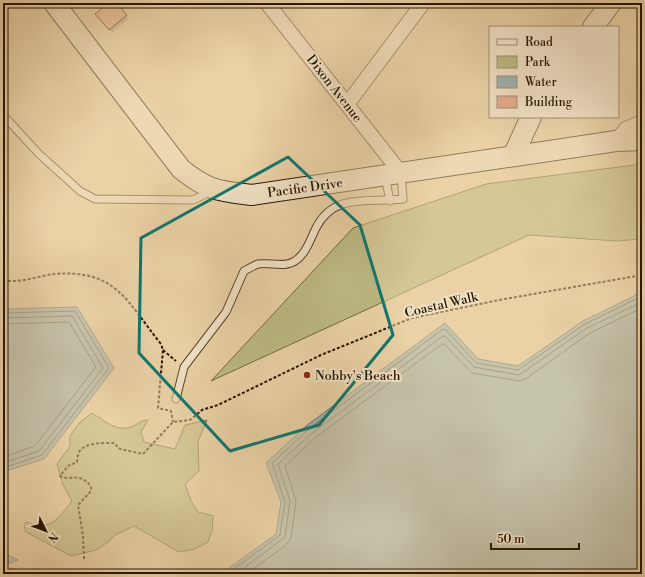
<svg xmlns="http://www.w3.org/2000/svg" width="645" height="577" viewBox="0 0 645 577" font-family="'Libre Bodoni',serif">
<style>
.green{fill:#bcba83;stroke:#726842}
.water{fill:#9db4b3;stroke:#6e756b}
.shadow{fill:#0003}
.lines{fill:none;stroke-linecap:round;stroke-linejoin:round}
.shore{stroke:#62655a;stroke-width:1}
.building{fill:#e5ab8a;stroke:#271600}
.lane-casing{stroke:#58452a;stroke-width:9}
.street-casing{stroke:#58452a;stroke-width:16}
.secondary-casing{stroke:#271600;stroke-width:22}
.path{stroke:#271600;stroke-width:2;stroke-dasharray:3 2;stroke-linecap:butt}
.lane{stroke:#f1e1c5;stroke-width:7}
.street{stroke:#f1e1c5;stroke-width:14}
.secondary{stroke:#f1e1c5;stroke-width:20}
.marked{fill:none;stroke:#0f766e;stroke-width:3;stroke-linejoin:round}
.poi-dot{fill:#8f2418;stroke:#f1e1c5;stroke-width:1.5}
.labels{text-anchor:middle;stroke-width:4;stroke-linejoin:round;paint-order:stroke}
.street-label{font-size:13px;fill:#271600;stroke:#f1e1c5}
.poi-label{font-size:13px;fill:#271600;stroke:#f1e1c5;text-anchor:start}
</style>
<rect width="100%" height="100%" fill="#ead1a6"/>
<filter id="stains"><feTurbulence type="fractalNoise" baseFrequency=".005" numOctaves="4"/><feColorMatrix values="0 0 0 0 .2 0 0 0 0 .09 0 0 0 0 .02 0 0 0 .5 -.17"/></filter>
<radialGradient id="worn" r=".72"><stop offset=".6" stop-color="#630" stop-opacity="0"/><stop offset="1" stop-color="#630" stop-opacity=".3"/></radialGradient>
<g class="green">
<path d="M 642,164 L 642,239 L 617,241 L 529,235 L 211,381 L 353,228 L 486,184 Z"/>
<path d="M 92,413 C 104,420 116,432 131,427 C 138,425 140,420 148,420 L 141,432 L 144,442 L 175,449 L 185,425 L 207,420 L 198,442 L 199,471 L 185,484 L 191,501 L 198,512 L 213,516 L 212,531 L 208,542 L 195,549 L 179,552 L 134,526 L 115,535 L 108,542 L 96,550 L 71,556 L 26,532 L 24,526 L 26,522 C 52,532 57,519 72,501 L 63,485 L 57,464 L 70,446 L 70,436 L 79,423 Z"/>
</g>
<g class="water">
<path d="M 642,292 L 642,574 L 221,574 L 276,534 L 281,502 L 266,463 L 306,426 L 445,323 L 478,359 L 518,366 L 583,321 Z"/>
<path d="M 77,307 L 114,368 L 44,459 L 3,472 L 3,309 Z"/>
<path d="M 3,553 L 18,560 L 3,566 Z"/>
</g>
<path class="shadow" d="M 109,3 L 116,3 L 128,19 L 112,33 L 99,18 Z"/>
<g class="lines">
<g class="shore">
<path d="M 3,313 L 75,311 L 109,368 L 42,455 L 3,468"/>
<path d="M 3,318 L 72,316 L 103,368 L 39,451 L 3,463"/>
<path d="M 3,324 L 69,322 L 96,367 L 35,446 L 3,457"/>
<path d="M 227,574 L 280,535 L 285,502 L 272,463 L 309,429 L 443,329 L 446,330 L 476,363 L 518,370 L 585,324 L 642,296"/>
<path d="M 236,574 L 285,537 L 290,501 L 278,464 L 312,433 L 443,336 L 445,336 L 474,367 L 519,375 L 587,328 L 642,302"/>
<path d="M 246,574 L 285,546 L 291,538 L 296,501 L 285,466 L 316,437 L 442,344 L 444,344 L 472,373 L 520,381 L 527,378 L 590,333 L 642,308"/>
</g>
</g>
<path class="building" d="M 108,3 L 117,3 L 127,15 L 109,30 L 95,14 Z"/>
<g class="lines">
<g class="lane-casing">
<g id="lane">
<path d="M 3,115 L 39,154 L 80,191 L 95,199 L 193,200 L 210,192"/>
<path d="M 385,176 L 390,201"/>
<path d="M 176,399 L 184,367 L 226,312 L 244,271 C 248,269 253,266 258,264 C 269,262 285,268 295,261 C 306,254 310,240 316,228 C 334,192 369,203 403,199 L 401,174"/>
</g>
</g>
<g class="street-casing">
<g id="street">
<path d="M 267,3 L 401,173"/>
<path d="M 348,103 L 423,3"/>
<path d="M 616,141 L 626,129 L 642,122"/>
</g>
</g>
<g class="secondary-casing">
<g id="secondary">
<path d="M 54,3 L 181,169 C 208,191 219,191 252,195 L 616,141 L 642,140"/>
<path d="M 593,27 L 611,3"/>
<path d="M 513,156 L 531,117"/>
</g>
</g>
<g class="path">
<path d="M 3,280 C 18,284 38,276 54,274 C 117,269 127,302 161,344 L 163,350 L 158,408 L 171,411 L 173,422"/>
<path d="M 163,350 L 176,361"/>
<path d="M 84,559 L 83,536 L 78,505 L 91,491 L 91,486 C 77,471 73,482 60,476 L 68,466 L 77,462 C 77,459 78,455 79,452 C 85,442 104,443 114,443 L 120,449 L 143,454 L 173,422 L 190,420 L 202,410 L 218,405 L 321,355 L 412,318 L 499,300 L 642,275"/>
</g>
<use href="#lane" class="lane"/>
<use href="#street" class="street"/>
<use href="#secondary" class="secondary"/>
</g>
<path d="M0 0H645V577H0ZM 288,157 L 360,225 L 393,335 L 319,425 L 230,451 L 139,353 L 141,238 Z" fill="#ead1a6" fill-opacity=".55" fill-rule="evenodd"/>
<path class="marked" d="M 288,157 L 360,225 L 393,335 L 319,425 L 230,451 L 139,353 L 141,238 Z"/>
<circle class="poi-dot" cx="307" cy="375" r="4"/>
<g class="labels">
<g class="street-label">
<text transform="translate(335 88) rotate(52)" y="5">Dixon Avenue</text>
<text transform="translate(305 187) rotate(-8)" y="5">Pacific Drive</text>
<text transform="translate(441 304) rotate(-13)" y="5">Coastal Walk</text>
</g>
<g class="poi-label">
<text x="315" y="380">Nobby's Beach</text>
</g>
</g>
<rect width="645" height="577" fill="none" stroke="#ead1a6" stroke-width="16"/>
<rect x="4" y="4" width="637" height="569" fill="none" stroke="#271600" stroke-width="2"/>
<rect x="8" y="8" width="629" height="561" fill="none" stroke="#271600"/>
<rect x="489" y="26" width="130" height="92" fill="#f1e1c5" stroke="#a09076"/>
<rect x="497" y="39" width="20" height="6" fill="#f1e1c5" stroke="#a09076"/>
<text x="525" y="46" font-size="12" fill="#271600">Road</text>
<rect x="497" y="56" width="20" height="12" fill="#bcba83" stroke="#a09076"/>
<text x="525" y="66" font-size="12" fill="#271600">Park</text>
<rect x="497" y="76" width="20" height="12" fill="#9db4b3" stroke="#a09076"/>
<text x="525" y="86" font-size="12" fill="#271600">Water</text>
<rect x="497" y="96" width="20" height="12" fill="#e5ab8a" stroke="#a09076"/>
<text x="525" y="106" font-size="12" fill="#271600">Building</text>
<g transform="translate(46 531) rotate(132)" stroke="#f1e1c5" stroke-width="3" paint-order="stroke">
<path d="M0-3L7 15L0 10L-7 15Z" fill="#271600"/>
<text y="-6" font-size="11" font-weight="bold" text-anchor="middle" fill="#271600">N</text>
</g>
<path d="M491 543v6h88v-6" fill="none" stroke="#271600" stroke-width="2"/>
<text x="497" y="543" font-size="12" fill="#271600" stroke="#f1e1c5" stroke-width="3" paint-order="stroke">50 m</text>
<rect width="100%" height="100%" filter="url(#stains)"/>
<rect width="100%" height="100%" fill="url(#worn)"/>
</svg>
